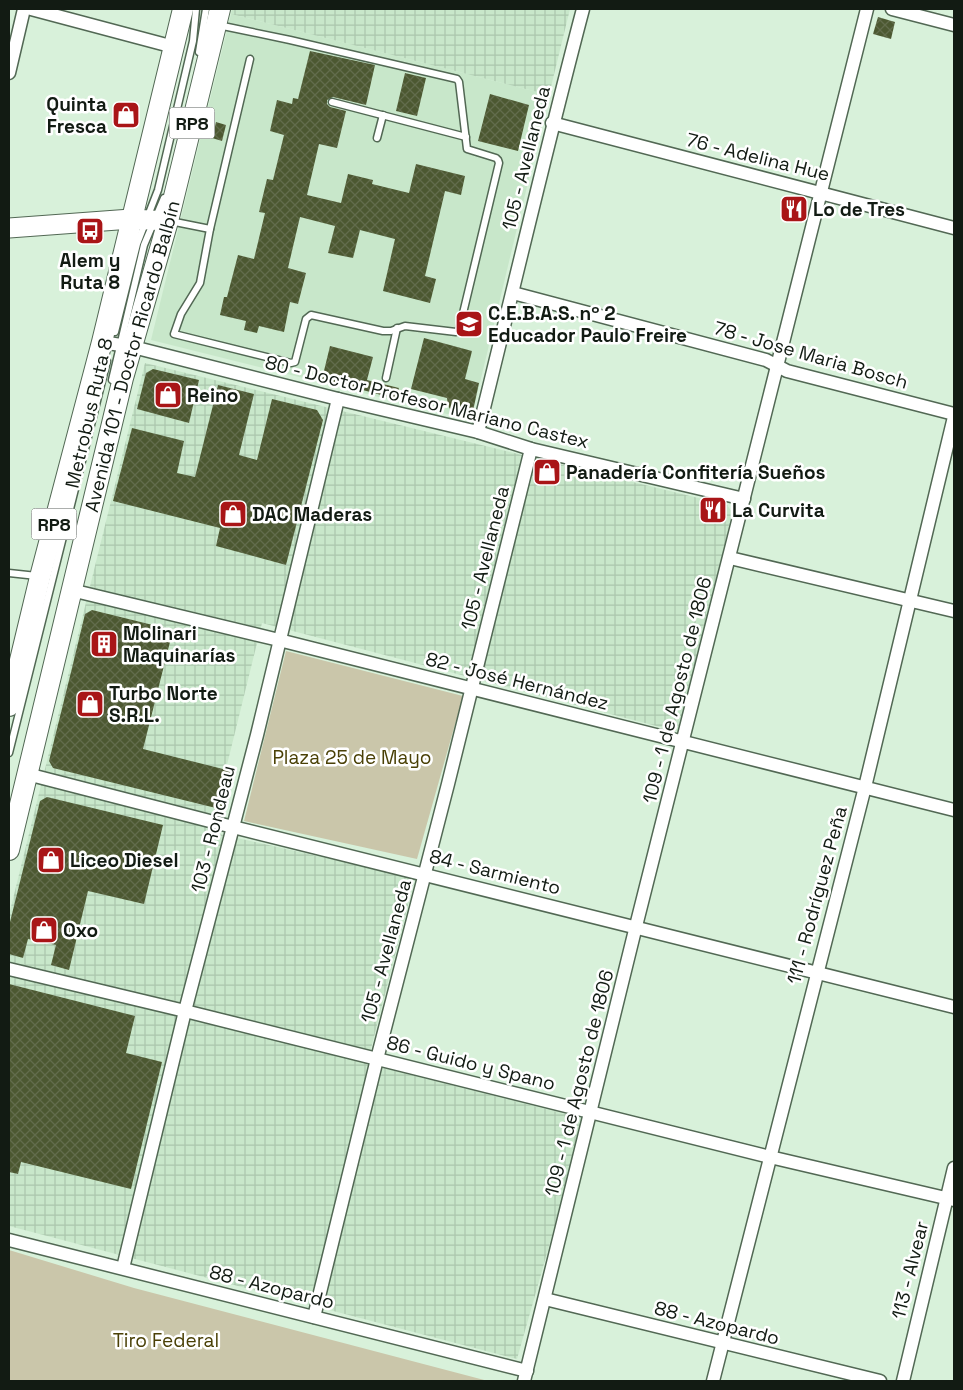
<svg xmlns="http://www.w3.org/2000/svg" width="963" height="1390" viewBox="0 0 963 1390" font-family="'Space Grotesk',sans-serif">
	<defs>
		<pattern id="industrial-grid" width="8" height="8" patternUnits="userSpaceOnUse" patternTransform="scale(1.25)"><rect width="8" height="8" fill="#c8e7ca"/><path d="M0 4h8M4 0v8" fill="none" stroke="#abc6ad"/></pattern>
		<pattern id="building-cross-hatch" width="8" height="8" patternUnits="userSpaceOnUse" patternTransform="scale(1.25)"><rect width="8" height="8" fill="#4c5831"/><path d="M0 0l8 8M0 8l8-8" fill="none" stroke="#626c4c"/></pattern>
	</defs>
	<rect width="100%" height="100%" fill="#d8f1da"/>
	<!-- built -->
	<polygon fill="#c8e7ca" points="231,14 549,95 471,420 151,340"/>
	<!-- industrial -->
	<g fill="url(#industrial-grid)">
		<polygon points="232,9 570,9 549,95 231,14"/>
		<polygon points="145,363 727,505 732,512 683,733 262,623 226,769 235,772 226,806 220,809 217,809 211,832 415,878 367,1064 585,1119 517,1359 9,1226 9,915"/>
	</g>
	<!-- green -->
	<g fill="#cac6aa">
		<polygon points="286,651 463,696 417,859 244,821"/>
		<polygon points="9,1250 134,1288 488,1381 9,1381"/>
	</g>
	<!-- building -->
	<g fill="url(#building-cross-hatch)">
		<polygon points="878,17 895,22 891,39 873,34"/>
		<polygon points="310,51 375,65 366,105 333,97 327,100 327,104 330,107 346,111 337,148 319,144 307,195 341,203 348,174 373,180 372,184 409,193 416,164 465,176 461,195 445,191 425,276 436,279 430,303 383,291 395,239 360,230 353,258 328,253 335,226 300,217 288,268 306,273 298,304 290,302 284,332 259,326 257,333 244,330 246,321 220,315 224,297 227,297 238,255 254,259 265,213 259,212 267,179 273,180 284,135 270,131 277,100 292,104 293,98 298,99"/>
		<polygon points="405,73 426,78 417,116 396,111"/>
		<polygon points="490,94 529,105 518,151 478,141"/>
		<polygon points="117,106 138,111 135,125 113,120"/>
		<polygon points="216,122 226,125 222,141 212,138"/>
		<polygon points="787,197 798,200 798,203 803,204 802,209 806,210 802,222 781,216"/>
		<polygon points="424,338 472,351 465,379 479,383 471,420 453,415 448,405 447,398 411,389"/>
		<polygon points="330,346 373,357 367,380 399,388 396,399 322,379"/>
		<polygon points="153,369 199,380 189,423 137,409 146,373"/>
		<polygon points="218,385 254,394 239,455 257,460 272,399 317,410 323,420 286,565 216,546 220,528 113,501 132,428 184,441 177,473 195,477"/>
		<polygon points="542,463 555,467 551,481 538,477"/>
		<polygon points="707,503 718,506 723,513 721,522 703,518"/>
		<polygon points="92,610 173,630 143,749 235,772 226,806 220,809 53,768 49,761 72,668 85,614"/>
		<polygon points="47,797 163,825 144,904 88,891 69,970 51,965 56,945 28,939 23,958 9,954 9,926 40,801"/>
		<polygon points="9,984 135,1016 126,1053 162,1062 131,1189 21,1162 18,1174 9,1172"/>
	</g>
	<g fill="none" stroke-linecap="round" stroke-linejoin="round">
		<defs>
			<g id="lane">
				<polyline points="218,25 290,40 457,79 459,82 467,149 496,158 498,160 499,163 459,330 456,332 405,326 391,331 383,331 311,315 306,319 295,362 291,363 174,334 181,314 200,283 210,229 250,59"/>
				<polyline points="199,52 206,9"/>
				<polyline points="332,102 466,137"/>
				<polyline points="377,138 383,115"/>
				<polyline points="170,221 210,229"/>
				<polyline points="115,332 137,244 158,190 193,41 196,9"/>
				<polyline points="386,378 397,328"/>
				<polyline points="112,380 144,245 164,198"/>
				<polyline points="9,573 37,576"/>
				<polyline points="9,753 107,361"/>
			</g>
			<g id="street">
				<polyline points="31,9 174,47"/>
				<polyline points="892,9 954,25"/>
				<polyline points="9,73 24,9"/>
				<polyline points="552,123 954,228"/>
				<polyline points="513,293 766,360 787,371 954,414"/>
				<polyline points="102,342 133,347 338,399 478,432 531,449 744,499"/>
				<path d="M478,432C513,291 546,149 583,9"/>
				<polyline points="730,558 954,611"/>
				<polyline points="71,590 279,640 954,810"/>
				<polyline points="27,774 233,827 954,1007"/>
				<polyline points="9,969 185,1011 770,1157 954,1200"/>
				<polyline points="9,1240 527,1371"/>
				<polyline points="123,1268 185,1011 257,735 338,399"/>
				<polyline points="545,1299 880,1381"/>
				<polyline points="314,1317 377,1059 448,784 531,449"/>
				<polyline points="524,1381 636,926 867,9"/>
				<polyline points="713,1381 865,787 954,417"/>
				<polyline points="903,1381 954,1168"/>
			</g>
			<polyline id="secondary" points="9,228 131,219 168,221"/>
			<g id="primary">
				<polyline points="9,706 40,577 102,342 183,9"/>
				<path id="s1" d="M9,850L123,378L168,221L220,9"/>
			</g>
		</defs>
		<!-- lane casing -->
		<use href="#lane" stroke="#526854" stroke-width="9"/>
		<!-- street casing -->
		<use href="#street" stroke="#526854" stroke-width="15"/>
		<!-- secondary casing -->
		<use href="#secondary" stroke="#526854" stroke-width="21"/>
		<!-- primary casing -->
		<use href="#primary" stroke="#526854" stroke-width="22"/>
		<!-- lane -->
		<use href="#lane" stroke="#fff" stroke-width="6"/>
		<!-- street -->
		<use href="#street" stroke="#fff" stroke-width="12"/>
		<!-- secondary -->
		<use href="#secondary" stroke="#fff" stroke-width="19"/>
		<!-- primary -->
		<use href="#primary" stroke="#fff" stroke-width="20"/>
	</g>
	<!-- icons -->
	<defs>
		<symbol id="shop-square" viewBox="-11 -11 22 22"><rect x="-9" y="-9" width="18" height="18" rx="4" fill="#a91517" stroke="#fff"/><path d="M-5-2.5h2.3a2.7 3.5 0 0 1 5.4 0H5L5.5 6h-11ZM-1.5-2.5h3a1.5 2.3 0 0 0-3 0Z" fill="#fff"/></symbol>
		<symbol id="restaurant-square" viewBox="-11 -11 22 22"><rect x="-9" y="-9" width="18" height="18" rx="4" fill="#a91517" stroke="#fff"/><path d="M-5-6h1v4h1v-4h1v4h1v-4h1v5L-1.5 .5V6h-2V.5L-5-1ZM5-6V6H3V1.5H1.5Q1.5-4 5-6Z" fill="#fff"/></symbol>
		<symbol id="bus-square" viewBox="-11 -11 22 22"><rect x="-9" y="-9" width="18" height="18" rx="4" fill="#a91517" stroke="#fff"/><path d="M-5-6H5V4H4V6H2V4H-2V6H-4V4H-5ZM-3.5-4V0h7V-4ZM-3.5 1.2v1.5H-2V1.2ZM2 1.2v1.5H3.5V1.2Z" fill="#fff"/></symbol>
		<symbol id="school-square" viewBox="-11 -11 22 22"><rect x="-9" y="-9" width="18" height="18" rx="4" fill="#a91517" stroke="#fff"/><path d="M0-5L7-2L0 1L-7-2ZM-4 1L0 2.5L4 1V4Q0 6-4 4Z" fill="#fff"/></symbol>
		<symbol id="building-square" viewBox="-11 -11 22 22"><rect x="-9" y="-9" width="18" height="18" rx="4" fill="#a91517" stroke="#fff"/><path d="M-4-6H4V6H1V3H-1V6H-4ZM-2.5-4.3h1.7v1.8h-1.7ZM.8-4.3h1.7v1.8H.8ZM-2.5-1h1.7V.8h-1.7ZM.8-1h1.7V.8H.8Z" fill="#fff"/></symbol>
	</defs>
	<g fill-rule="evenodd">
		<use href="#shop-square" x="110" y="99" width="32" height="32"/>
		<use href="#restaurant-square" x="778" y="193" width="32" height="32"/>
		<use href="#bus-square" x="74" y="215" width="32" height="32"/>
		<use href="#school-square" x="453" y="308" width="32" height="32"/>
		<use href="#shop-square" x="152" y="379" width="32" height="32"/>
		<use href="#shop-square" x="531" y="456" width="32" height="32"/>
		<use href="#restaurant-square" x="697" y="494" width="32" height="32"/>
		<use href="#shop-square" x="217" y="498" width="32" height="32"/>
		<use href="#building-square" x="88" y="628" width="32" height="32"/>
		<use href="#shop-square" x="74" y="688" width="32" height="32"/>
		<use href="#shop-square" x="35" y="844" width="32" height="32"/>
		<use href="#shop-square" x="28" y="914" width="32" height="32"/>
	</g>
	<g text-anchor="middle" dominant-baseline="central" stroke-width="5" stroke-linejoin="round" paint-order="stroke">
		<!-- shield labels -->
		<g fill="#fff" stroke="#595f5a" stroke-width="1">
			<rect x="169.5" y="107.5" width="45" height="31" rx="4"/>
			<rect x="31.5" y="508.5" width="45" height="31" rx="4"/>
		</g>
		<g font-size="18" font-weight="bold" fill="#121b13">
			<text x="192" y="123">RP8</text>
			<text x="54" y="524">RP8</text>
		</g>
		<!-- poi labels -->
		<g font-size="19" font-weight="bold" fill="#121b13" stroke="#fff" text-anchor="start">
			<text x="107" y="104" text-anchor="end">Quinta<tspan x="107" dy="22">Fresca</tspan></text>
			<text x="813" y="209">Lo de Tres</text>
			<text x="90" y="260" text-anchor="middle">Alem y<tspan x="90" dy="22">Ruta 8</tspan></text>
			<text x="488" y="313">C.E.B.A.S. nº 2<tspan x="488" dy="22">Educador Paulo Freire</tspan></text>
			<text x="187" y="395">Reino</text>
			<text x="566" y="472">Panadería Confitería Sueños</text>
			<text x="732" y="510">La Curvita</text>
			<text x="252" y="514">DAC Maderas</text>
			<text x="123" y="633">Molinari<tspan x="123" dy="22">Maquinarías</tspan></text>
			<text x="109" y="693">Turbo Norte<tspan x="109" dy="22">S.R.L.</tspan></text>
			<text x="70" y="860">Liceo Diesel</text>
			<text x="63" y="930">Oxo</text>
		</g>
		<!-- street labels -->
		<g font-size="19" fill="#121b13" stroke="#fff">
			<text transform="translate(758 157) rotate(14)">76 - Adelina Hue</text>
			<text transform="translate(526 158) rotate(-76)">105 - Avellaneda</text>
			<text transform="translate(811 355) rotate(16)">78 - Jose Maria Bosch</text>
			<text stroke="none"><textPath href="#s1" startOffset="509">Avenida 101 - Doctor Ricardo Balbín</textPath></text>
			<text transform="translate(427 402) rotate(14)">80 - Doctor Profesor Mariano Castex</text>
			<text transform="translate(89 413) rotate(-77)">Metrobus Ruta 8</text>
			<text transform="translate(485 558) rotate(-76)">105 - Avellaneda</text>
			<text transform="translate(517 681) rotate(14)">82 - José Hernández</text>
			<text transform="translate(677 690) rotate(-76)">109 - 1 de Agosto de 1806</text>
			<text transform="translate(213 829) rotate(-76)">103 - Rondeau</text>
			<text transform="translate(495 872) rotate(14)">84 - Sarmiento</text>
			<text transform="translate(817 895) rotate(-75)">111 - Rodríguez Peña</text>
			<text transform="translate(386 951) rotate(-75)">105 - Avellaneda</text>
			<text transform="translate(471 1063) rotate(14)">86 - Guido y Spano</text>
			<text transform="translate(579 1083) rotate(-76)">109 - 1 de Agosto de 1806</text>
			<text transform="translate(910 1270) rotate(-76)">113 - Alvear</text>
			<text transform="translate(272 1287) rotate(14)">88 - Azopardo</text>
			<text transform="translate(717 1323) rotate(14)">88 - Azopardo</text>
		</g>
		<!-- park labels -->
		<g font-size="19" fill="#4a4006" stroke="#fff">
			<text x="352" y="757">Plaza 25 de Mayo</text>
			<text x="166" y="1340">Tiro Federal</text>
		</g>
	</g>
	<!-- border -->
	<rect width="963" height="1390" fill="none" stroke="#121b13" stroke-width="20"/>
</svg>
